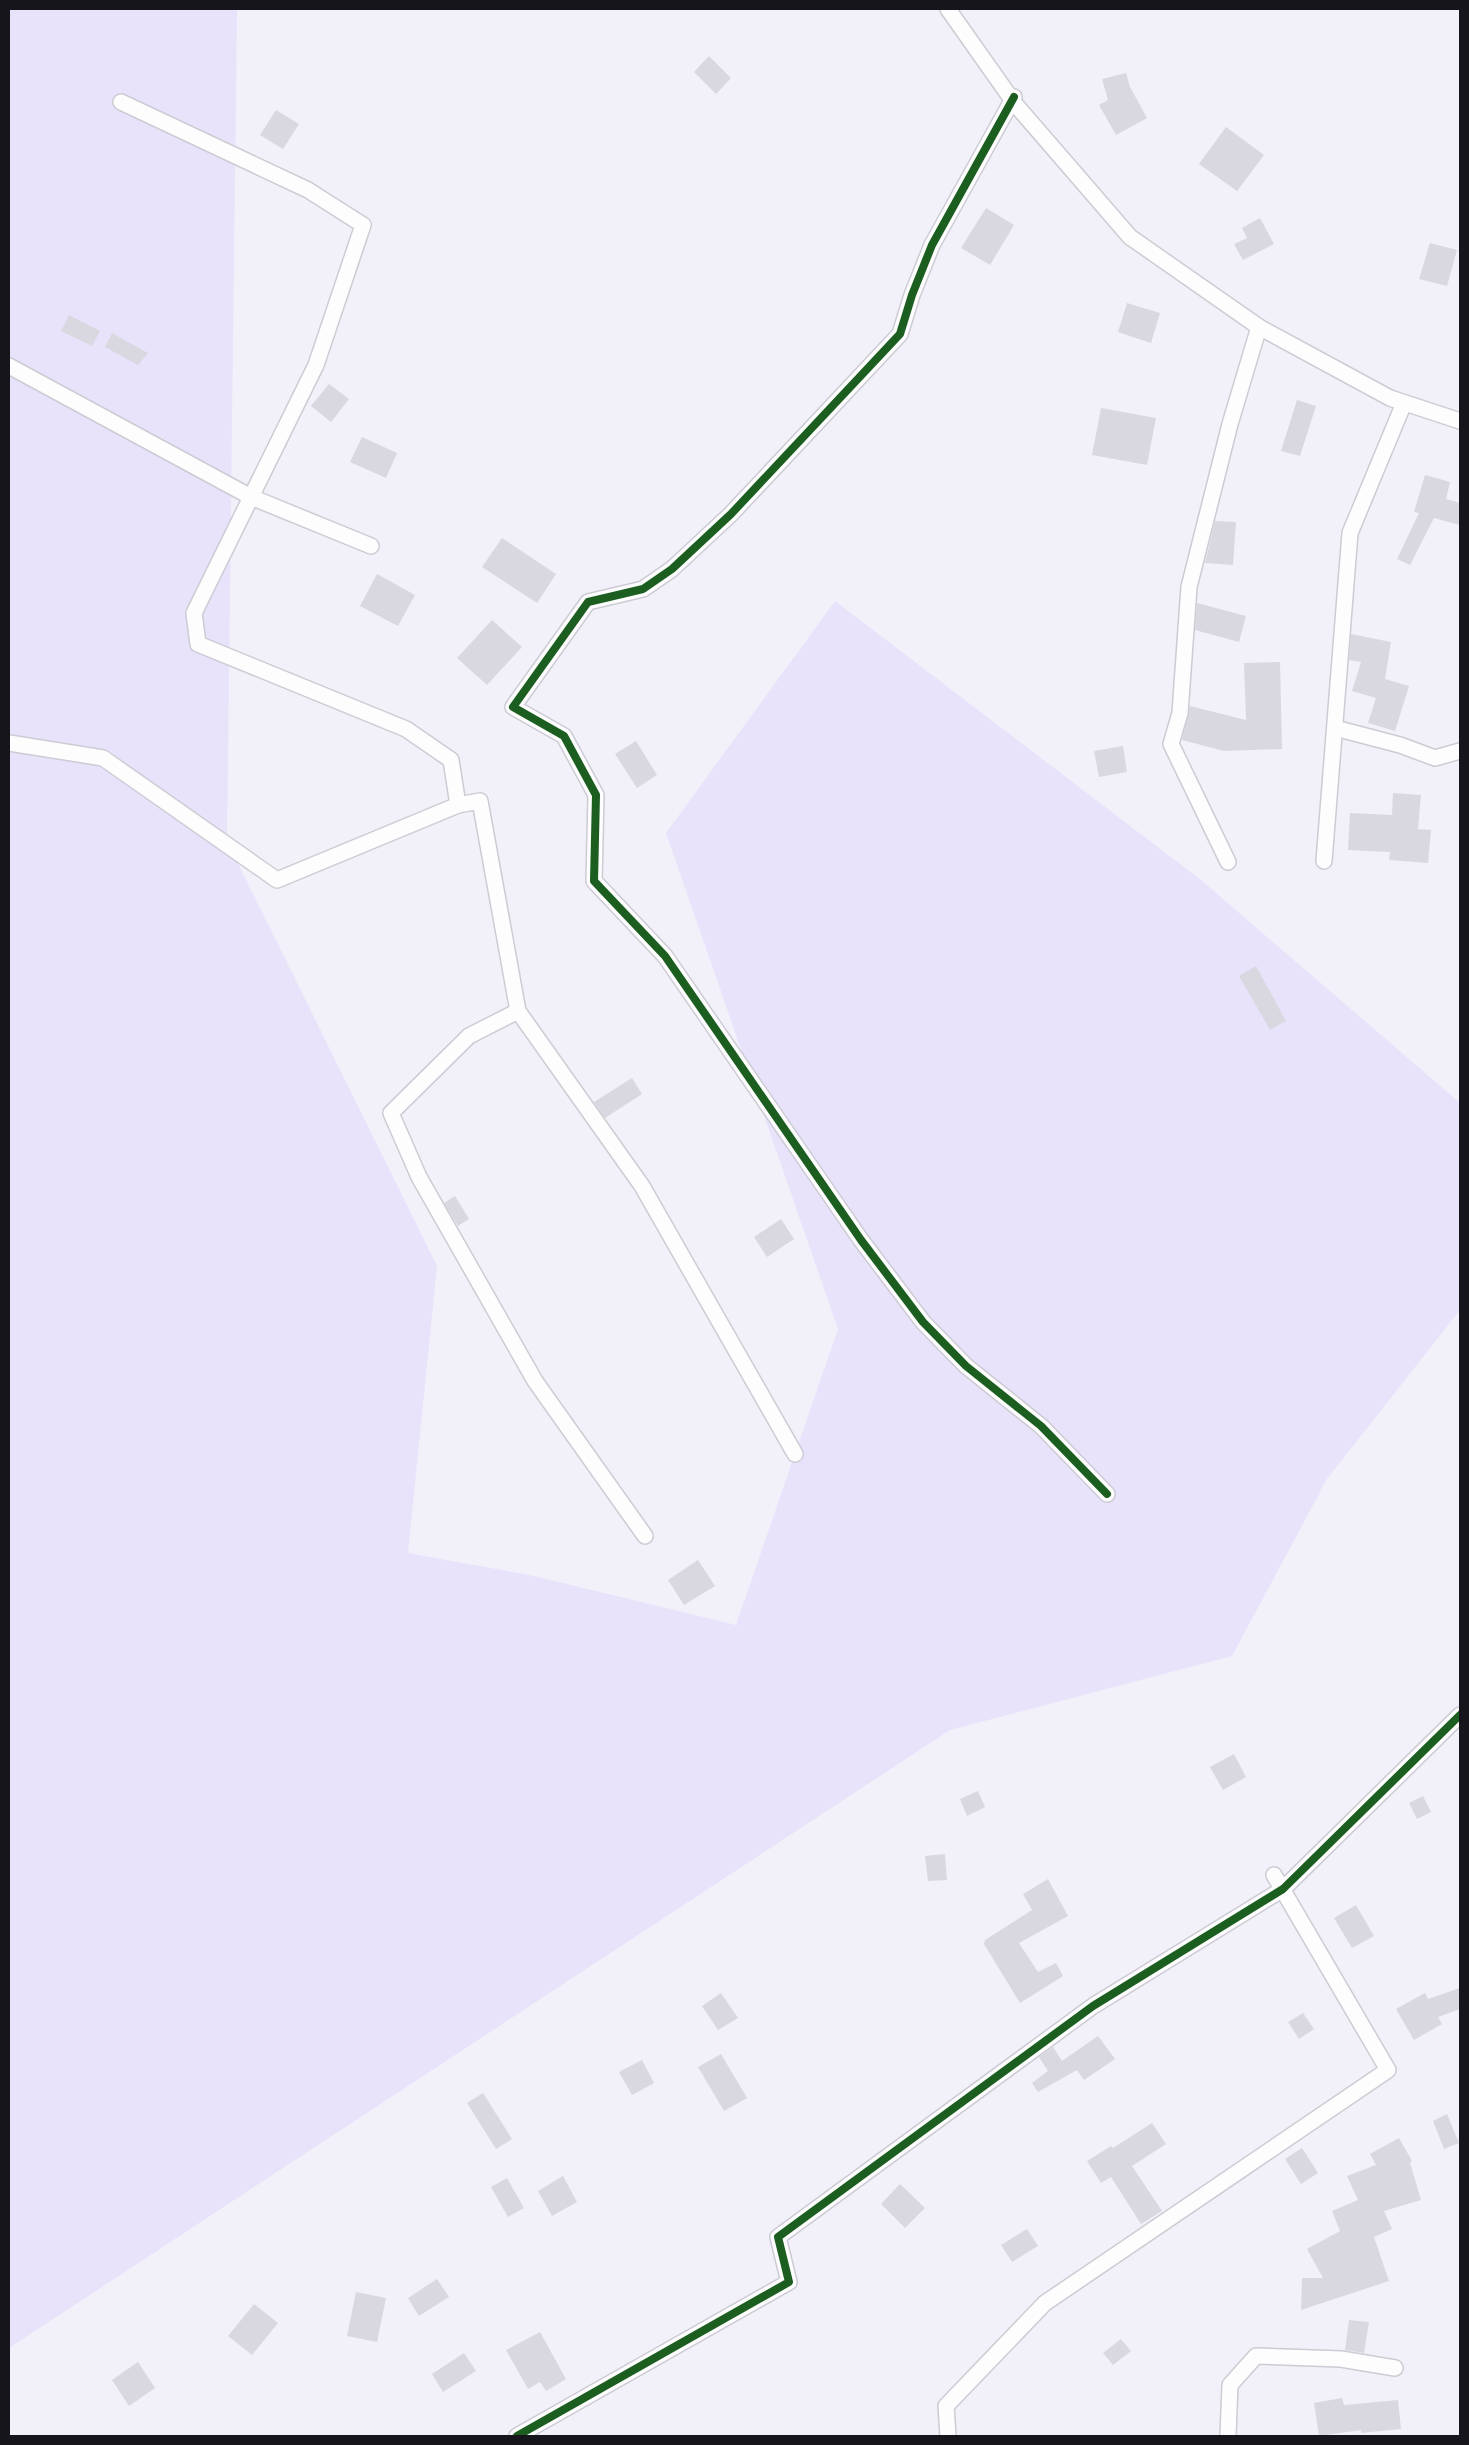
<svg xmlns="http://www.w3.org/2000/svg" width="1469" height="2445" viewBox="0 0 1469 2445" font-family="Roboto,sans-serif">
	<rect width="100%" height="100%" fill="#f2f0f9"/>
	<!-- green -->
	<polygon fill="#e8e3fb" points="9,9 237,9 227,841 437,1266 408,1553 534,1576 736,1625 838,1329 666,833 835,601 1201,880 1460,1103 1460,1310 1327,1479 1232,1656 950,1730 9,2348"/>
	<!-- building -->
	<g fill="#d9d8e0">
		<polygon points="709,56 731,78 716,94 694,72"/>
		<polygon points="1126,73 1130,87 1147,118 1116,135 1099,105 1108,100 1102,79"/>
		<polygon points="276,110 299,124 283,149 260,135"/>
		<polygon points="1226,127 1264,155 1237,191 1199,164"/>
		<polygon points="986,208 1014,225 990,265 961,248"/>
		<polygon points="1260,218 1274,244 1243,260 1234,244 1247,238 1242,228"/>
		<polygon points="1430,243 1457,250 1447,286 1419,279"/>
		<polygon points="1127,303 1160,313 1151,343 1118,332"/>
		<polygon points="69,315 100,331 92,346 61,331"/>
		<polygon points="112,333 148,353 138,365 105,347"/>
		<polygon points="329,384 349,399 331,422 311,406"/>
		<polygon points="1297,400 1316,406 1300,456 1281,451"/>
		<polygon points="1101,408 1156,418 1147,465 1092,455"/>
		<polygon points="362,437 397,453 386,478 350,462"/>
		<polygon points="1425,475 1450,482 1446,499 1460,503 1460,525 1434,518 1410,565 1397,559 1419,513 1414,512"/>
		<polygon points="1215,521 1236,522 1233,565 1205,563"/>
		<polygon points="502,538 556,574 537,603 482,567"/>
		<polygon points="377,574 415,595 398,626 360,606"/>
		<polygon points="1197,603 1246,616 1239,642 1195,630"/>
		<polygon points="492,620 522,647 487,685 457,658"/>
		<polygon points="1351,634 1391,642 1385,679 1409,686 1395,731 1368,723 1376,698 1352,691 1361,662 1349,660"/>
		<polygon points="1280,662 1282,749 1224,751 1182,740 1190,706 1246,720 1244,663"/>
		<polygon points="636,741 657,775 637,788 615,754"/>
		<polygon points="1123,746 1127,772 1099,777 1094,751"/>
		<polygon points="1393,793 1421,795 1418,829 1431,830 1428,863 1389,860 1390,852 1348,850 1350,813 1392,815"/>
		<polygon points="1256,966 1286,1021 1270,1030 1239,976"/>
		<polygon points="632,1078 642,1094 605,1118 594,1102"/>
		<polygon points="455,1196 469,1219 458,1226 444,1203"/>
		<polygon points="781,1219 794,1239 767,1257 754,1237"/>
		<polygon points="698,1560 715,1586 684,1605 668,1580"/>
		<polygon points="1234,1754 1246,1777 1223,1790 1210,1767"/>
		<polygon points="978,1791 985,1807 967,1816 960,1799"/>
		<polygon points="1423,1796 1431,1812 1417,1819 1409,1803"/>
		<polygon points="945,1854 947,1880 928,1881 925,1856"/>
		<polygon points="1048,1879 1068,1916 1019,1943 1038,1972 1056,1963 1063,1976 1020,2003 984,1944 985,1940 1032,1910 1023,1894"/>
		<polygon points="1356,1905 1374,1936 1352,1948 1334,1918"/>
		<polygon points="1460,1988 1460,2009 1438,2017 1442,2024 1414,2040 1396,2009 1425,1993 1428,1999"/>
		<polygon points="721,1993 738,2018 718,2030 702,2006"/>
		<polygon points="1303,2013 1314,2029 1299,2039 1288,2022"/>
		<polygon points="1098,2036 1115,2059 1084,2080 1077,2070 1038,2092 1032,2083 1048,2071 1039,2057 1053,2047 1062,2061"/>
		<polygon points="721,2054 747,2098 724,2111 698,2067"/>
		<polygon points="642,2060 654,2083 632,2095 619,2072"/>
		<polygon points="483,2093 512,2139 496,2149 467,2103"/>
		<polygon points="1447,2114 1459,2143 1444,2149 1433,2121"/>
		<polygon points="1152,2123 1166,2144 1132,2166 1162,2211 1141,2224 1111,2177 1101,2183 1087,2161 1111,2146 1113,2148"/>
		<polygon points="1399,2138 1412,2161 1410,2163 1421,2200 1384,2211 1392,2229 1374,2237 1389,2281 1301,2310 1302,2278 1323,2278 1307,2249 1340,2231 1332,2211 1358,2200 1347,2176 1376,2165 1370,2154"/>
		<polygon points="1302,2148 1318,2173 1301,2184 1285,2159"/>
		<polygon points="563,2176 577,2202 552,2216 538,2191"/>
		<polygon points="507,2178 524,2208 508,2217 491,2187"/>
		<polygon points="900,2184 925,2208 905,2228 881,2204"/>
		<polygon points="1027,2229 1038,2246 1012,2262 1001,2245"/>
		<polygon points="437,2279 449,2297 419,2316 408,2298"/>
		<polygon points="356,2292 386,2298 377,2342 347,2336"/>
		<polygon points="254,2304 278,2323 252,2355 228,2336"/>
		<polygon points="1349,2320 1369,2322 1364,2353 1345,2350"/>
		<polygon points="540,2332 566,2379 546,2391 540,2382 528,2389 506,2350"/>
		<polygon points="1121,2339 1131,2351 1113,2365 1103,2353"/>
		<polygon points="464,2353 476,2371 443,2392 432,2374"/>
		<polygon points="138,2362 155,2388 129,2406 112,2380"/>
		<polygon points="1342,2398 1344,2405 1398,2400 1401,2429 1361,2433 1361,2430 1319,2436 1314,2403"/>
	</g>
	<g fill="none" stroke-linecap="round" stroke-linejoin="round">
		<defs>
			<g id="minor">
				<polyline points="948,9 1015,104 1130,237 1259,327 1390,398 1460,421"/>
				<polyline points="1014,97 932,245 912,295 900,334 731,514 672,569 643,589 588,602 513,707 564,736 596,795 594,881 665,956 861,1240 923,1322 966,1366 1041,1426 1107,1494"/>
				<polyline points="121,102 308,190 363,225 316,365 194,613 198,644 406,729 451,760 458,805"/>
				<polyline points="9,366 251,497 371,546"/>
				<polyline points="1335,728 1400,745 1435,758 1460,751"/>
				<polyline points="9,743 103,758 277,880 458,805 480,801 518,1011 642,1186 795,1454"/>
				<polyline points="1324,861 1350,533 1404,403"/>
				<polyline points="1228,862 1171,744 1180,713 1189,587 1230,424 1259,327"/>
				<polyline points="518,1011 469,1036 391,1113 419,1177 535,1381 645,1536"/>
				<polyline points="517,2436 789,2282 778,2237 1093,2006 1283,1889 1460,1715"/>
				<polyline points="948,2436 946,2406 1045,2303 1388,2070 1274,1875"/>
				<polyline points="1228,2436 1230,2385 1256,2356 1341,2359 1395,2368"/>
			</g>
		</defs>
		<!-- minor casing -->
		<use href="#minor" stroke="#cdcbd3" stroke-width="18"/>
		<!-- minor -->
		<use href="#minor" stroke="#fdfdfe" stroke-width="15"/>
		<defs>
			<g id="cycleway">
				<polyline points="1014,97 932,245 912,295 900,334 731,514 672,569 643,589 588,602 513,707 564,736 596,795 594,881 665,956 861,1240 923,1322 966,1366 1041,1426 1107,1494"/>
				<polyline points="517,2436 789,2282 778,2237 1093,2006 1283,1889 1460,1715"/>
			</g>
		</defs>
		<!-- cycleway casing -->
		<use href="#cycleway" stroke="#fcfcfc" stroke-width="11"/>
		<!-- cycleway -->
		<use href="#cycleway" stroke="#1b5e20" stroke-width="8"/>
	</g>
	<!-- border -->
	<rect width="1469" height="2445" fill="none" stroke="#16151c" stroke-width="20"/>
</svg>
